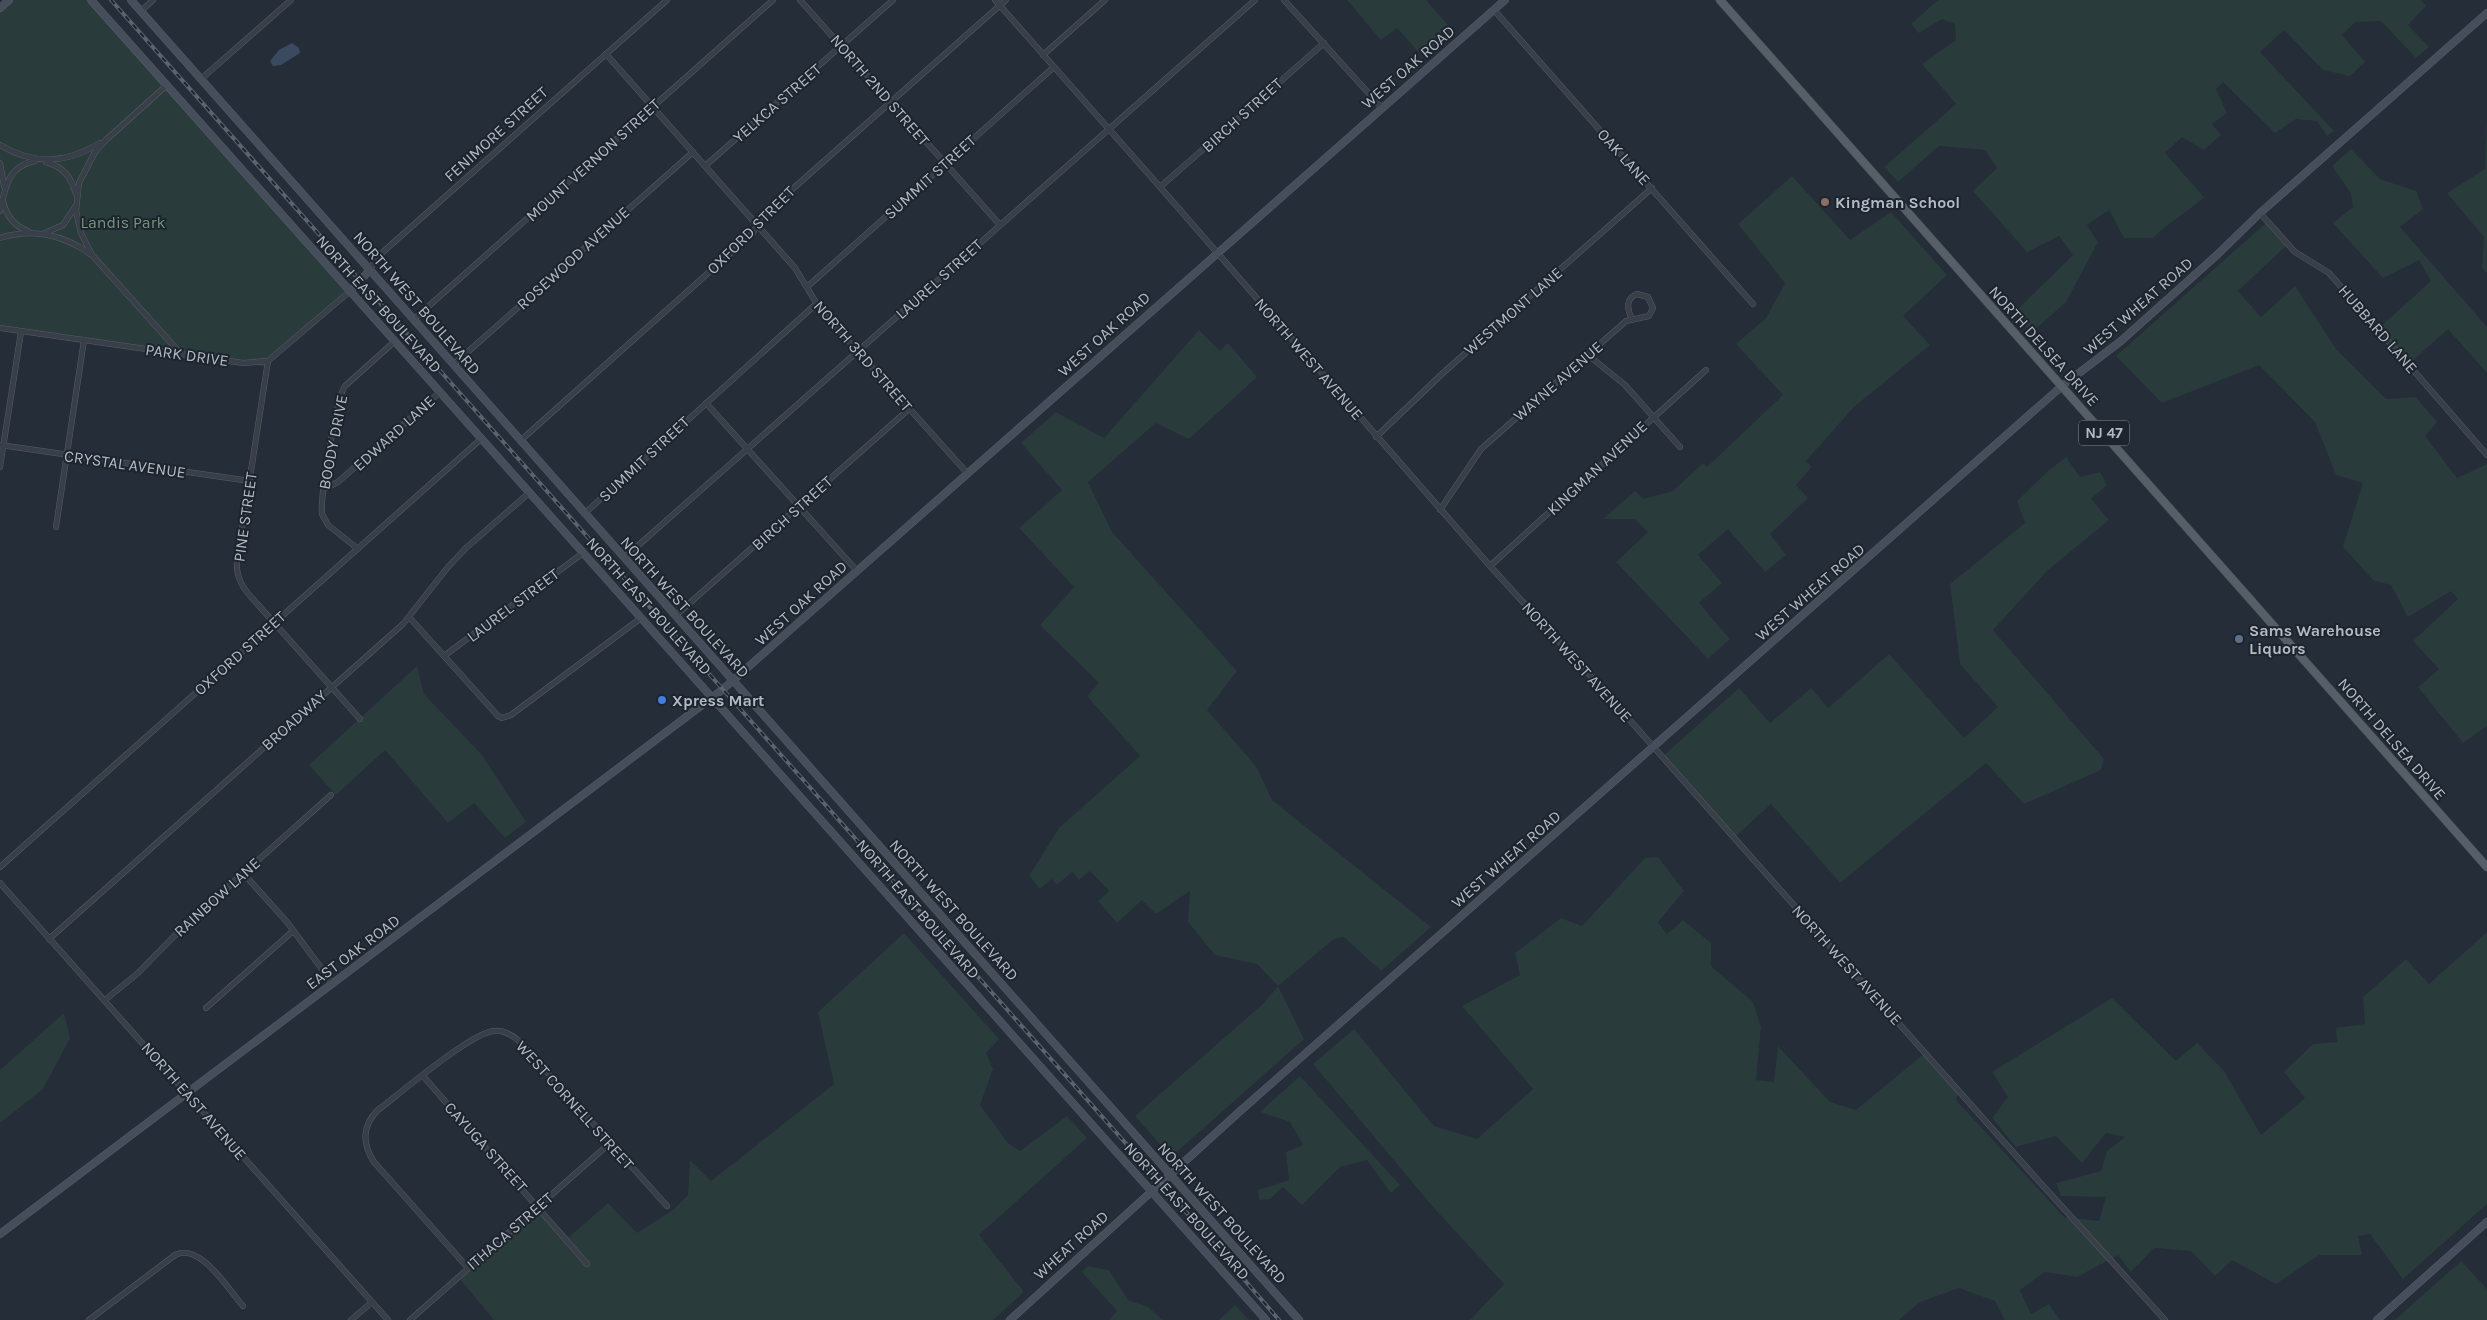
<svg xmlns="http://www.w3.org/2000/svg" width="2487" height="1320" viewBox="0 0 2487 1320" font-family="Karla,sans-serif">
	<rect width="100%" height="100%" fill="#242d38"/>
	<!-- green -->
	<g fill="#293b3b">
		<polygon points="9,0 91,0 349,292 288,345 267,367 0,327 0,8"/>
		<polygon points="1347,0 1426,0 1452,30 1422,56 1397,28 1381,40"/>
		<path d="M1938,0H2421L2426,6L2408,25L2429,47L2416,58L2381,21L2355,22L2342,35L2365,62L2350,76L2323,70L2284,30L2260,52L2334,131L2327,136L2317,121L2296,119L2275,133L2223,82L2216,89L2227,113L2212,124L2221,135L2204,150L2182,137L2165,153L2204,197C2187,213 2169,222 2153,238H2124L2109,210L2087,225L2098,242L2066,302L2031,333L2014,313L2073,255L2059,236L2027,252L1973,191L1997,168L1985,150L1939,146L1898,182L1884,167L1956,104L1922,64L1956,40L1955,24L1942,19L1919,33L1911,24Z"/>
		<polygon points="2487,112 2487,273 2482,268 2484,237 2447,193 2485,169"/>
		<polygon points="2351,149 2380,179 2416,191 2423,209 2400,227 2487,327 2487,373 2448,329 2409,364 2378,329 2431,281 2419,260 2383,278 2333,223 2353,207 2351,193 2332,166"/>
		<polygon points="1792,176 1850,240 1891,212 1947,275 1903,316 1930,345 1854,407 1806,461 1812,467 1796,485 1808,498 1770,534 1786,555 1765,572 1728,529 1698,555 1722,583 1699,603 1730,639 1708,659 1616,562 1648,532 1635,519 1603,519 1635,491 1643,499 1673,491 1703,463 1707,467 1783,395 1736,344 1766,318 1785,283 1738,224"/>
		<polygon points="2266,223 2286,246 2238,291 2261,317 2295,286 2336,349 2386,399 2416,397 2437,422 2425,436 2457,478 2487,464 2487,726 2463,743 2418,687 2439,669 2413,641 2458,599 2451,591 2408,617 2391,585 2374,581 2343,547 2363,483 2336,475 2315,422 2259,365 2162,403 2116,356"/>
		<polygon points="1199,330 1220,351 1228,343 1257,377 1189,439 1156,423 1088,482 1112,532 1237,671 1207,710 1256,766 1272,800 1431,927 1381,971 1344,937 1334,939 1278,986 1304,1039 1171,1157 1135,1116 1264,1003 1278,986 1257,964 1215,955 1188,922 1190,891 1156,914 1142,900 1117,923 1098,901 1109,891 1090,871 1079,880 1072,872 1057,885 1052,879 1040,889 1029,876 1059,828 1140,756 1087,696 1099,683 1040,625 1074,587 1019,528 1062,490 1021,443 1056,412 1104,438"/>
		<polygon points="2066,457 2080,477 2100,472 2107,485 2091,499 2109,520 2047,571 1993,630 2104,759 2101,770 2024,804 1986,763 1840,883 1771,804 1734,838 1662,757 1739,688 1770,723 1811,688 1828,708 1889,654 1964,738 1998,707 1960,664 1950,584 2025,523 2017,501 2048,471"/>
		<polygon points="417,666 424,694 482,755 526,822 505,838 474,803 448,823 385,750 336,795 309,765"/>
		<polygon points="1658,857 1684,891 1658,922 1667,934 1683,920 1711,943 1711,966 1753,1002 1761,1027 1756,1080 1774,1082 1778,1046 1830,1102 1856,1110 1925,1053 1959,1092 1956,1100 2064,1217 2099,1221 2106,1197 2061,1196 2056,1183 2101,1171 2107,1151 2125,1137 2106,1133 2082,1163 2056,1136 2016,1147 1992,1118 2008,1097 1992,1072 2112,998 2176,1061 2197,1043 2224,1071 2261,1135 2305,1098 2284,1072 2313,1044 2337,1042 2336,1028 2365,1024 2363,997 2406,959 2429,984 2487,932 2487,1204 2403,1279 2370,1234 2358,1236 2362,1255 2319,1255 2276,1284 2232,1260 2215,1276 2191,1251 2154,1248 2131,1272 2118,1255 2077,1277 2045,1272 2020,1290 2031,1314 2049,1304 2060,1320 2005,1320 1995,1301 1959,1288 1920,1302 1899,1320 1470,1320 1504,1284 1433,1207 1313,1064 1354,1029 1434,1126 1477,1139 1533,1089 1462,1006 1520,975 1515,953 1561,918 1582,926 1645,858"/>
		<polygon points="904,933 999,1039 986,1053 993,1069 980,1105 1008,1143 1020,1151 1067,1116 1087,1138 979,1235 1024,1292 993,1320 494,1320 459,1278 538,1207 569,1237 608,1203 637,1233 673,1210 688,1195 690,1160 711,1181 834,1084 818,1012"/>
		<polygon points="64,1013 70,1038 43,1089 0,1123 0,1070"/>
		<polygon points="1300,1076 1400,1185 1391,1193 1367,1160 1340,1167 1302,1205 1283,1187 1270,1199 1259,1200 1258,1190 1289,1180 1286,1152 1303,1145 1290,1122 1260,1112"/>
		<polygon points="2461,1261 2487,1289 2487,1320 2395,1320"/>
		<polygon points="1088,1266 1109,1270 1128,1300 1148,1307 1163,1320 1109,1320 1117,1311 1082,1272"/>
		<polygon points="1235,1305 1249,1320 1219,1320"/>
	</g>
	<!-- water -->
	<polygon fill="#3b4b5f" points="292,43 299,48 300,53 281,65 273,66 270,61 279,50"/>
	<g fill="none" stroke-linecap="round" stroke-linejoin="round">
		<defs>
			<g id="street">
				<polyline points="800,0 1000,225"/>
				<polyline points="995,0 1160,187 1490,566 1603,690 2035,1177 2165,1320"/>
				<polyline points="1284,0 1382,108"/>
				<polyline points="1494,10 1753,304"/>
				<polyline points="141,11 153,0"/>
				<polyline points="606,54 795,268 820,309 968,474"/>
				<polyline points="1043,55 1105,0"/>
				<polyline points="201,79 291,0"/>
				<polyline points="167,85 107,139 95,152 79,183 76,211 81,233 92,255 181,354"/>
				<path d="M0,145C34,165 66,164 100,143"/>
				<path d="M46,162C64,167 71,177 76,194"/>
				<polyline points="0,163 4,186"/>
				<polyline points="705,166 893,0"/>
				<polyline points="1160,187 1324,43"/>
				<path d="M3,201C6,215 14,226 28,231"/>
				<path d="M0,211C5,188 8,166 35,161"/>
				<polyline points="2260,213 2295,252 2329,273 2487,455"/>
				<polyline points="45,233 63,225 75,207"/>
				<path d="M0,238C31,228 63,234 90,254"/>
				<polyline points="370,270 374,262 384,251 667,0"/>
				<polyline points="807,287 1054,67"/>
				<polyline points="413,320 773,0"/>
				<polyline points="0,328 243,363 268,361 349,292"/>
				<polyline points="1588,355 1625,385 1680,447"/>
				<path d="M268,361L237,561C236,577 242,587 252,598L360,719"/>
				<polyline points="453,365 693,152"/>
				<polyline points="706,403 857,571"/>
				<polyline points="1376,437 1443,373 1652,188"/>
				<polyline points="520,441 753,233 761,217 1006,0"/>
				<polyline points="0,445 250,481"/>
				<polyline points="0,467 21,332"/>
				<polyline points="324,489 338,482 439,393"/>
				<path d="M1440,510L1481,449L1626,321L1649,316L1653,308L1648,297L1637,294C1626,298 1627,308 1631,317"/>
				<polyline points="584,514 816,304"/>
				<polyline points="56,527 84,340"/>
				<path d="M358,549L328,525L322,514C320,498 336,398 345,386L394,342"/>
				<polyline points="624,558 1255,0"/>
				<polyline points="1490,566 1706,370"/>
				<polyline points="675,616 909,409"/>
				<polyline points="409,617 498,716 502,718 511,715 641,618"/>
				<polyline points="444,656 583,553"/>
				<polyline points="0,867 481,439"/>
				<polyline points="243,873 287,922 333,984"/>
				<polyline points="0,883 388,1320"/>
				<polyline points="49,939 403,624 448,567 466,548 529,493"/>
				<polyline points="105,1000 138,973 183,927 331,795"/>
				<polyline points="206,1008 293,931"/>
				<polyline points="423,1076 587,1264"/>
				<path d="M468,1268L374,1162C362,1144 362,1125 378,1110C399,1094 472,1032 494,1031C503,1030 512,1035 519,1041L667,1206"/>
				<path d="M89,1320L175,1255C200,1242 228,1289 243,1306"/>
				<polyline points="351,1320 372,1302"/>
				<polyline points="410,1320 610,1143"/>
			</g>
			<g id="secondary">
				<polyline points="91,0 1266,1320"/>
				<polyline points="131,0 1299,1320"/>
				<polyline points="0,8 9,0"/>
				<polyline points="349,292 370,270"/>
				<polyline points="0,1234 722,690 1505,0"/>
				<polyline points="1010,1320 1238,1113 2062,386 2121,341 2218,254 2260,213 2487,13"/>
				<polyline points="2377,1320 2487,1222"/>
			</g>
			<polyline id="primary" points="1720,0 2487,867"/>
		</defs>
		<!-- street casing -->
		<use href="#street" stroke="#565d66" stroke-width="6"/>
		<!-- secondary casing -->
		<use href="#secondary" stroke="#565d66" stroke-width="8"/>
		<!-- primary casing -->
		<use href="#primary" stroke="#414851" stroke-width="9"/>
		<!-- street -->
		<use href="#street" stroke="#383f48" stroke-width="5"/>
		<!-- secondary -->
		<use href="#secondary" stroke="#464e5b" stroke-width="7"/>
		<!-- primary -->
		<use href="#primary" stroke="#565e68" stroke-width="8"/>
		<defs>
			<polyline id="rail" points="111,0 1161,1183 1279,1320"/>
		</defs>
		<!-- rail casing -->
		<use href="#rail" stroke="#5a636f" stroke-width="4"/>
		<!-- rail -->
		<use href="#rail" stroke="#1d242d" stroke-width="2" stroke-dasharray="5.5" stroke-linecap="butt"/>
	</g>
	<!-- markers -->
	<circle fill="#8d6e63" stroke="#1d242d" stroke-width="2" cx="1825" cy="202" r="5"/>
	<circle fill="#5c6f8a" stroke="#1d242d" stroke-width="2" cx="2239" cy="639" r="5"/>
	<circle fill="#3f7fe0" stroke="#1d242d" stroke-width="2" cx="662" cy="700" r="5"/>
	<g text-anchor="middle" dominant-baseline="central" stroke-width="4" stroke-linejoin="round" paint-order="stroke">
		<!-- shield labels -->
		<rect fill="#1d242d" stroke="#868d97" stroke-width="1" x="2079" y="420.5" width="50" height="25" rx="4"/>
		<g font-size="15" font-weight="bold" fill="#b3bac4">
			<text x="2104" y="433">NJ 47</text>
		</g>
		<!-- street labels -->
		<g font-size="16" fill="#b3bac4" stroke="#1d242d">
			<text transform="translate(1408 67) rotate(-41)">WEST OAK ROAD</text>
			<text transform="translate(880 90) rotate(49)">NORTH 2ND STREET</text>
			<text transform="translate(777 103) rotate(-41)">YELKCA STREET</text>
			<text transform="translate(1242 115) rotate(-42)">BIRCH STREET</text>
			<text transform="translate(496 134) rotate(-42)">FENIMORE STREET</text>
			<text transform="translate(1624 157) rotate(48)">OAK LANE</text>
			<text transform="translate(593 160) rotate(-42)">MOUNT VERNON STREET</text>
			<text transform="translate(930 177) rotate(-42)">SUMMIT STREET</text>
			<text transform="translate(751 230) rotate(-45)">OXFORD STREET</text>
			<text transform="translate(573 258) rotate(-42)">ROSEWOOD AVENUE</text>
			<text transform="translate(939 279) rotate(-42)">LAUREL STREET</text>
			<text transform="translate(417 303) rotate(49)">NORTH WEST BOULEVARD</text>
			<text transform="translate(379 304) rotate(48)">NORTH EAST BOULEVARD</text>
			<text transform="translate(2138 306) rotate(-41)">WEST WHEAT ROAD</text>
			<text transform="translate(1513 311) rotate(-41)">WESTMONT LANE</text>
			<text transform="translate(2378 329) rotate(49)">HUBBARD LANE</text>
			<text transform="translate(1104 334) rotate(-42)">WEST OAK ROAD</text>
			<text transform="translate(2044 346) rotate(48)">NORTH DELSEA DRIVE</text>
			<text transform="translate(187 355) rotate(8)">PARK DRIVE</text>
			<text transform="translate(863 356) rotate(49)">NORTH 3RD STREET</text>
			<text transform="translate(1309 359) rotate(49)">NORTH WEST AVENUE</text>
			<text transform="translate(1558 381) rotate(-41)">WAYNE AVENUE</text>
			<text transform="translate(394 433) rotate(-42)">EDWARD LANE</text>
			<text transform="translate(333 442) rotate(-79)">BOODY DRIVE</text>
			<text transform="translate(644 459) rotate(-43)">SUMMIT STREET</text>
			<text transform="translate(125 464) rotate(8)">CRYSTAL AVENUE</text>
			<text transform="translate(1597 468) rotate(-43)">KINGMAN AVENUE</text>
			<text transform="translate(792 513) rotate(-42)">BIRCH STREET</text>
			<text transform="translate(245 517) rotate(-82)">PINE STREET</text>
			<text transform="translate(1810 592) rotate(-41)">WEST WHEAT ROAD</text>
			<text transform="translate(801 603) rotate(-42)">WEST OAK ROAD</text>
			<text transform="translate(513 605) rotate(-37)">LAUREL STREET</text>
			<text transform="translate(649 606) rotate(48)">NORTH EAST BOULEVARD</text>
			<text transform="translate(685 607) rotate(48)">NORTH WEST BOULEVARD</text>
			<text transform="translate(240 653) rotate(-42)">OXFORD STREET</text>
			<text transform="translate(1577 662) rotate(48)">NORTH WEST AVENUE</text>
			<text transform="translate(294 720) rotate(-42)">BROADWAY</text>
			<text transform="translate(2392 739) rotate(49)">NORTH DELSEA DRIVE</text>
			<text transform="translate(1506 859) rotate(-41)">WEST WHEAT ROAD</text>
			<text transform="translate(217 897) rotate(-42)">RAINBOW LANE</text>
			<text transform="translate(918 909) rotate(49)">NORTH EAST BOULEVARD</text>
			<text transform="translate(954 910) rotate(48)">NORTH WEST BOULEVARD</text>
			<text transform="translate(353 952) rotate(-37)">EAST OAK ROAD</text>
			<text transform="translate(1847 965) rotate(48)">NORTH WEST AVENUE</text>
			<text transform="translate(194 1101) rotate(49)">NORTH EAST AVENUE</text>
			<text transform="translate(575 1105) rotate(48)">WEST CORNELL STREET</text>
			<text transform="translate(486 1147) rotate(48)">CAYUGA STREET</text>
			<text transform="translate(1187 1211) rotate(48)">NORTH EAST BOULEVARD</text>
			<text transform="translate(1222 1213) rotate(48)">NORTH WEST BOULEVARD</text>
			<text transform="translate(510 1231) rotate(-41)">ITHACA STREET</text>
			<text transform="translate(1071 1245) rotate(-42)">WHEAT ROAD</text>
		</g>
		<!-- poi labels -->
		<g font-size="16" font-weight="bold" fill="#b3bac4" stroke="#1d242d" text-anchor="start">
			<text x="1835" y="202">Kingman School</text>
			<text x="2249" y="630">Sams Warehouse<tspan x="2249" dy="18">Liquors</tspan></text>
			<text x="672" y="700">Xpress Mart</text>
		</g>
		<!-- park labels -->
		<g font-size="16" fill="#73977b" stroke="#1d242d">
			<text x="123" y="222">Landis Park</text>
		</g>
	</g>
</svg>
